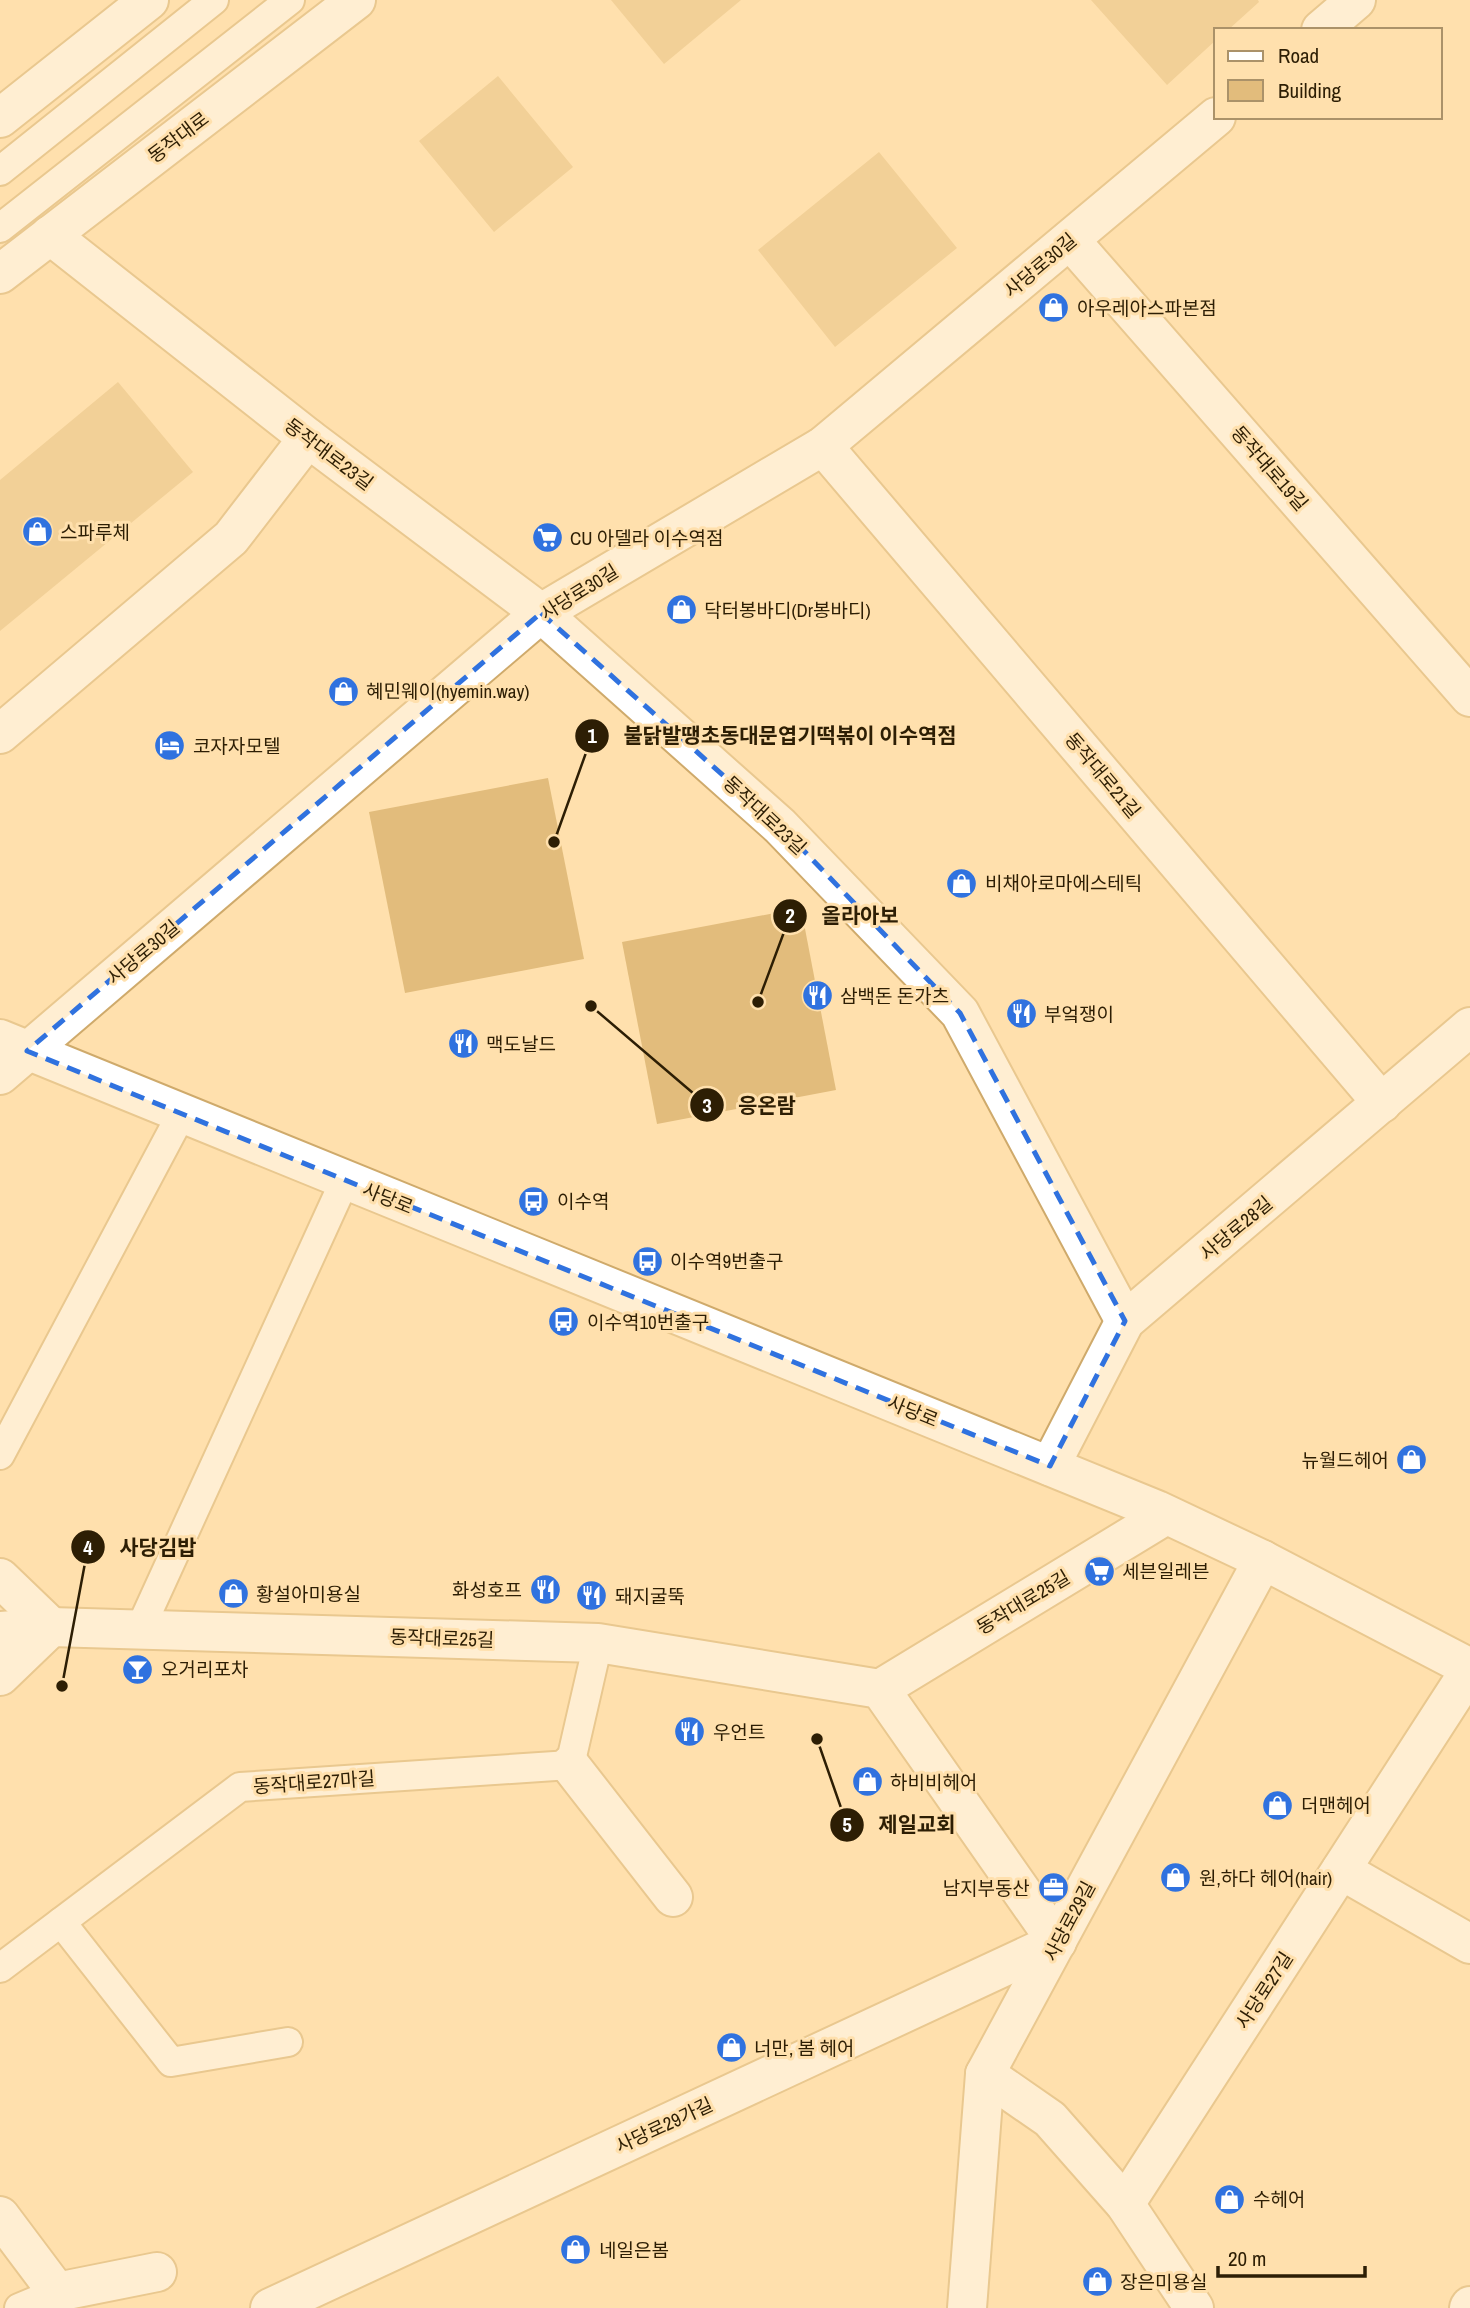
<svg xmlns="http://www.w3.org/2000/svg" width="1470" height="2308" viewBox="0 0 1470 2308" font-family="'Archivo Narrow','Noto Sans KR',sans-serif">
	<rect width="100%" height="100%" fill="#ffe0ad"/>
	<!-- building -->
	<g fill="#e2bc7c">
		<polygon points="611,0 741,0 664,64"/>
		<polygon points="1091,0 1258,0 1259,2 1228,30 1216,30 1216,40 1167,85"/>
		<polygon points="498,76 573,167 494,232 419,141"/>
		<polygon points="879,152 957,248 835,347 758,250"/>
		<polygon points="118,382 193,472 0,631 0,480"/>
		<polygon points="548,778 584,959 405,993 369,812"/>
		<polygon points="801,908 836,1090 657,1124 622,942"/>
	</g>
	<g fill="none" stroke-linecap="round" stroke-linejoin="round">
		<defs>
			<g id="lane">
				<polyline points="0,171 214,0"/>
				<polyline points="0,228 290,0"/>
				<polyline points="0,1455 182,1113"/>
				<polyline points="140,1629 345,1180"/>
				<polyline points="61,1922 171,2062 288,2042"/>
				<polyline points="0,1968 240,1787 570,1765 598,1643"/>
				<polyline points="19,2308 57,2292"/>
			</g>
			<g id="street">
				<polyline points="1321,30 1356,0"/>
				<polyline points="50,235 308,438 541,613 780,826 960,1013 1125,1321"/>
				<polyline points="1070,240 1470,697"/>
				<polyline points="823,446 1382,1103"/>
				<polyline points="0,734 231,538 308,438"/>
				<polyline points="0,1075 541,613 823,446 1216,117"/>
				<polyline points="1050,1466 1125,1321 1470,1027"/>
				<polyline points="0,1578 51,1627 0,1676"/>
				<polyline points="0,1631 51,1627 598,1643 880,1689 1057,1942 270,2308"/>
				<polyline points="880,1689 1166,1515"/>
				<polyline points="570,1765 673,1897"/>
				<polyline points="1341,1870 1470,1944"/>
				<polyline points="985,2074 1050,2119 1125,2204 1194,2308"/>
				<polyline points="1125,2204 1470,1670"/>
				<polyline points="0,2216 57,2292 157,2272"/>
				<polyline points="967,2308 985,2074 1263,1560"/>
				<polyline points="1469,2308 1470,2306"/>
			</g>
			<g id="primary">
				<polyline points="0,118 149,0"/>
				<polyline points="0,274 356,0"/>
				<polyline points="0,1039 1157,1510 1263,1560 1470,1668"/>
			</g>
		</defs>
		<!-- lane casing -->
		<use href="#lane" stroke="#cfaa6b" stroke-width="32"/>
		<!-- street casing -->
		<use href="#street" stroke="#cfaa6b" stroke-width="42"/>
		<!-- primary casing -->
		<use href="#primary" stroke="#cfaa6b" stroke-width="42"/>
		<!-- lane -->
		<use href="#lane" stroke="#fff" stroke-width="28"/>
		<!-- street -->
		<use href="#street" stroke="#fff" stroke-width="38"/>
		<!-- primary -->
		<use href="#primary" stroke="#fff" stroke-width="38"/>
	</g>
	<!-- marked area -->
	<path d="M0 0H1470V2308H0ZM541,613L780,826L960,1013L1125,1321L1050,1466L27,1051Z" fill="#ffe0ad" fill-opacity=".55" fill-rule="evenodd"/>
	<path fill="none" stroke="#3072df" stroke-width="5" stroke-dasharray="14 9" stroke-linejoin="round" d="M541,613L780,826L960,1013L1125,1321L1050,1466L27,1051Z"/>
	<!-- icons -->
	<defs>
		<symbol id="shop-disc" viewBox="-11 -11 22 22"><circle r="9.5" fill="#3072df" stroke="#ffe0ad"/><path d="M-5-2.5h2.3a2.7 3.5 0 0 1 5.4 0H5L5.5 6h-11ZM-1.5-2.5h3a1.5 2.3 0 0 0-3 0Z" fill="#fff"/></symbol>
		<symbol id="supermarket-disc" viewBox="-11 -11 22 22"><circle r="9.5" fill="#3072df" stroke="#ffe0ad"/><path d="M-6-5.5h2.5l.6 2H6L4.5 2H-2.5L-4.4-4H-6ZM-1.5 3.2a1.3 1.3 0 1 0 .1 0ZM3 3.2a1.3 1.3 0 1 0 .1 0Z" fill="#fff"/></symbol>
		<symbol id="hotel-disc" viewBox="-11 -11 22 22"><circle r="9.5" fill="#3072df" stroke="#ffe0ad"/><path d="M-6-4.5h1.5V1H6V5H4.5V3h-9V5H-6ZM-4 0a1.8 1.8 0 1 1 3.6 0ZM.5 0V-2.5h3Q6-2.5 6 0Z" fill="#fff"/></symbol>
		<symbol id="restaurant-disc" viewBox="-11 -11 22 22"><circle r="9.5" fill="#3072df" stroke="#ffe0ad"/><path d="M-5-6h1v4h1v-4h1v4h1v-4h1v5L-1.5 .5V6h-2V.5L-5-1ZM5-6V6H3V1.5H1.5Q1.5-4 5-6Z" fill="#fff"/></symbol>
		<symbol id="bus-disc" viewBox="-11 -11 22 22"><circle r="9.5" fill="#3072df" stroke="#ffe0ad"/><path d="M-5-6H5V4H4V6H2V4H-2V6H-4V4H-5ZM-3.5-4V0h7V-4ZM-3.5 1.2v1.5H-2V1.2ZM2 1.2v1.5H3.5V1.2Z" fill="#fff"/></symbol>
		<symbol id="bar-disc" viewBox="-11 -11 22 22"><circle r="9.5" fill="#3072df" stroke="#ffe0ad"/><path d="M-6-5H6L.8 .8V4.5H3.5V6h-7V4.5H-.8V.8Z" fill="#fff"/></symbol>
		<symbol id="office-disc" viewBox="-11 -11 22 22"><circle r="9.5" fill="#3072df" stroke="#ffe0ad"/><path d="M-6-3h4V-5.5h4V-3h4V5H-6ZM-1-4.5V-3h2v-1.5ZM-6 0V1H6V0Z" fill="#fff"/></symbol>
	</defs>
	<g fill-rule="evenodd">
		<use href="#shop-disc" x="1036" y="290" width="35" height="35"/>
		<use href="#shop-disc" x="20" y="514" width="35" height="35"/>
		<use href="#supermarket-disc" x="530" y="520" width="35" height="35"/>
		<use href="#shop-disc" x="664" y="592" width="35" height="35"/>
		<use href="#shop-disc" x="326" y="674" width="35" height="35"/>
		<use href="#hotel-disc" x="152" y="728" width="35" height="35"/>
		<use href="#shop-disc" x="944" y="866" width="35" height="35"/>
		<use href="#restaurant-disc" x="800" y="978" width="35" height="35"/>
		<use href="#restaurant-disc" x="1004" y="996" width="35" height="35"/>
		<use href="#restaurant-disc" x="446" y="1026" width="35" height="35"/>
		<use href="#bus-disc" x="516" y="1184" width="35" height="35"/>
		<use href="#bus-disc" x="630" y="1244" width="35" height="35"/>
		<use href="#bus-disc" x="546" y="1304" width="35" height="35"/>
		<use href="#shop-disc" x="1394" y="1442" width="35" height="35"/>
		<use href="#supermarket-disc" x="1082" y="1554" width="35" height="35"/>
		<use href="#restaurant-disc" x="528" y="1572" width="35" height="35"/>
		<use href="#shop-disc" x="216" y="1576" width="35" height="35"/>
		<use href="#restaurant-disc" x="574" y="1578" width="35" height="35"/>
		<use href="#bar-disc" x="120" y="1652" width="35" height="35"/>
		<use href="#restaurant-disc" x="672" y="1714" width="35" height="35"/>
		<use href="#shop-disc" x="850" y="1764" width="35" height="35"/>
		<use href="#shop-disc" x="1260" y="1788" width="35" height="35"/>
		<use href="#shop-disc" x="1158" y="1860" width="35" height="35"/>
		<use href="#office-disc" x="1036" y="1870" width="35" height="35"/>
		<use href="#shop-disc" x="714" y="2030" width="35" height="35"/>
		<use href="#shop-disc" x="1212" y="2182" width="35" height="35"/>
		<use href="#shop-disc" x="558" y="2232" width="35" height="35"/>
		<use href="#shop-disc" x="1080" y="2264" width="35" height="35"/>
	</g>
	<g text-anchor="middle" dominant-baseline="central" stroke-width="6" stroke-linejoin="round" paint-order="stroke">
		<!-- street labels -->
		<g font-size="19" fill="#2d1e04" stroke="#ffe0ad">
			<text transform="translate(178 137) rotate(-37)">동작대로</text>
			<text transform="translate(1040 265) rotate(-40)">사당로30길</text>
			<text transform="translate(329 454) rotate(37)">동작대로23길</text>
			<text transform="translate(1270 468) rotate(49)">동작대로19길</text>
			<text transform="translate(579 592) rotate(-32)">사당로30길</text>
			<text transform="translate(1103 775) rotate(50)">동작대로21길</text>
			<text transform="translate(765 815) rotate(43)">동작대로23길</text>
			<text transform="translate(143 952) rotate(-40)">사당로30길</text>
			<text transform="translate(388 1198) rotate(22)">사당로</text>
			<text transform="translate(1236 1228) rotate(-40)">사당로28길</text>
			<text transform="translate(913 1411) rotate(22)">사당로</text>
			<text transform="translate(1023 1602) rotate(-31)">동작대로25길</text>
			<text transform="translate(442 1638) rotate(2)">동작대로25길</text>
			<text transform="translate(314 1782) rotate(-4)">동작대로27마길</text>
			<text transform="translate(1069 1921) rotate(-62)">사당로29길</text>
			<text transform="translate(1264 1990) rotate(-57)">사당로27길</text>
			<text transform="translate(664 2125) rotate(-25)">사당로29가길</text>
		</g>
		<!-- poi labels -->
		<g font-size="19" fill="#2d1e04" stroke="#ffe0ad" text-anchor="start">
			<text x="1077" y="308">아우레아스파본점</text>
			<text x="60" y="532">스파루체</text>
			<text x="570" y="538">CU 아델라 이수역점</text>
			<text x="704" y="610">닥터봉바디(Dr봉바디)</text>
			<text x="366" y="691">혜민웨이(hyemin.way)</text>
			<text x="193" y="746">코자자모텔</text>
			<text x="985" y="883">비채아로마에스테틱</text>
			<text x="840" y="996">삼백돈 돈가츠</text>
			<text x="1044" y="1014">부엌쟁이</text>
			<text x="486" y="1044">맥도날드</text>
			<text x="557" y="1201">이수역</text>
			<text x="670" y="1261">이수역9번출구</text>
			<text x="587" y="1322">이수역10번출구</text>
			<text x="1389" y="1460" text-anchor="end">뉴월드헤어</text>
			<text x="1122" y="1571">세븐일레븐</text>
			<text x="522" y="1590" text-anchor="end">화성호프</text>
			<text x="256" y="1594">황설아미용실</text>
			<text x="615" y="1596">돼지굴뚝</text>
			<text x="161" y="1669">오거리포차</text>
			<text x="713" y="1732">우언트</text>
			<text x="890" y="1782">하비비헤어</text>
			<text x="1301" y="1805">더맨헤어</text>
			<text x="1199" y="1878">원,하다 헤어(hair)</text>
			<text x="1030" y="1888" text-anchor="end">남지부동산</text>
			<text x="754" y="2048">너만, 봄 헤어</text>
			<text x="1253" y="2199">수헤어</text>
			<text x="599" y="2250">네일은봄</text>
			<text x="1120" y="2282">장은미용실</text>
		</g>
	</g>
	<!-- callouts -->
	<path fill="none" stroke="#2d1e04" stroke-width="2.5" d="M554 842L592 736M758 1002L790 916M591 1006L707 1105M62 1686L88 1547M817 1739L847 1825"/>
	<g fill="#2d1e04" stroke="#ffe0ad" stroke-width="2.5">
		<circle cx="554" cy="842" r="7"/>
		<circle cx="758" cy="1002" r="7"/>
		<circle cx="591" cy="1006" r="7"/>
		<circle cx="62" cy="1686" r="7"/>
		<circle cx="817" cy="1739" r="7"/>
		<circle cx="592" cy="736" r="18"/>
		<circle cx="790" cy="916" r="18"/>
		<circle cx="707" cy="1105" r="18"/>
		<circle cx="88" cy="1547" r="18"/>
		<circle cx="847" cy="1825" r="18"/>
	</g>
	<g font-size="21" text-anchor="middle" font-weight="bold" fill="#fff">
		<text x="592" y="743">1</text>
		<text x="790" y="923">2</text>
		<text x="707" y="1113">3</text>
		<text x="88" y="1555">4</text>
		<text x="847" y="1832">5</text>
	</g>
	<g font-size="21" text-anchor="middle" font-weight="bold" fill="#2d1e04" stroke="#ffe0ad" stroke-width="6" stroke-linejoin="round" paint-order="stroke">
		<text x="790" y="743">불닭발땡초동대문엽기떡볶이 이수역점</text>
		<text x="860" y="923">올라아보</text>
		<text x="767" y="1113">응온람</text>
		<text x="158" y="1555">사당김밥</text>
		<text x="917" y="1832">제일교회</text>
	</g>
	<!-- legend -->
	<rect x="1214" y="28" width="228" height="91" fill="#ffe0ad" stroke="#ab9269" stroke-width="2"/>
	<rect x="1228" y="51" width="35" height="10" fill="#ffffff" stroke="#ab9269" stroke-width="2"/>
	<text x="1278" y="63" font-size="21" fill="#2d1e04">Road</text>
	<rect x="1228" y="80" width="35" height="21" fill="#e2bc7c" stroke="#ab9269" stroke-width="2"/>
	<text x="1278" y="98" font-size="21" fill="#2d1e04">Building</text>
	<!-- scale -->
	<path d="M1218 2266v10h147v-10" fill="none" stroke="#2d1e04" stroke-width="3.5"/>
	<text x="1228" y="2266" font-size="21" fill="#2d1e04" stroke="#ffe0ad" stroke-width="5" paint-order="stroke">20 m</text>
</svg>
